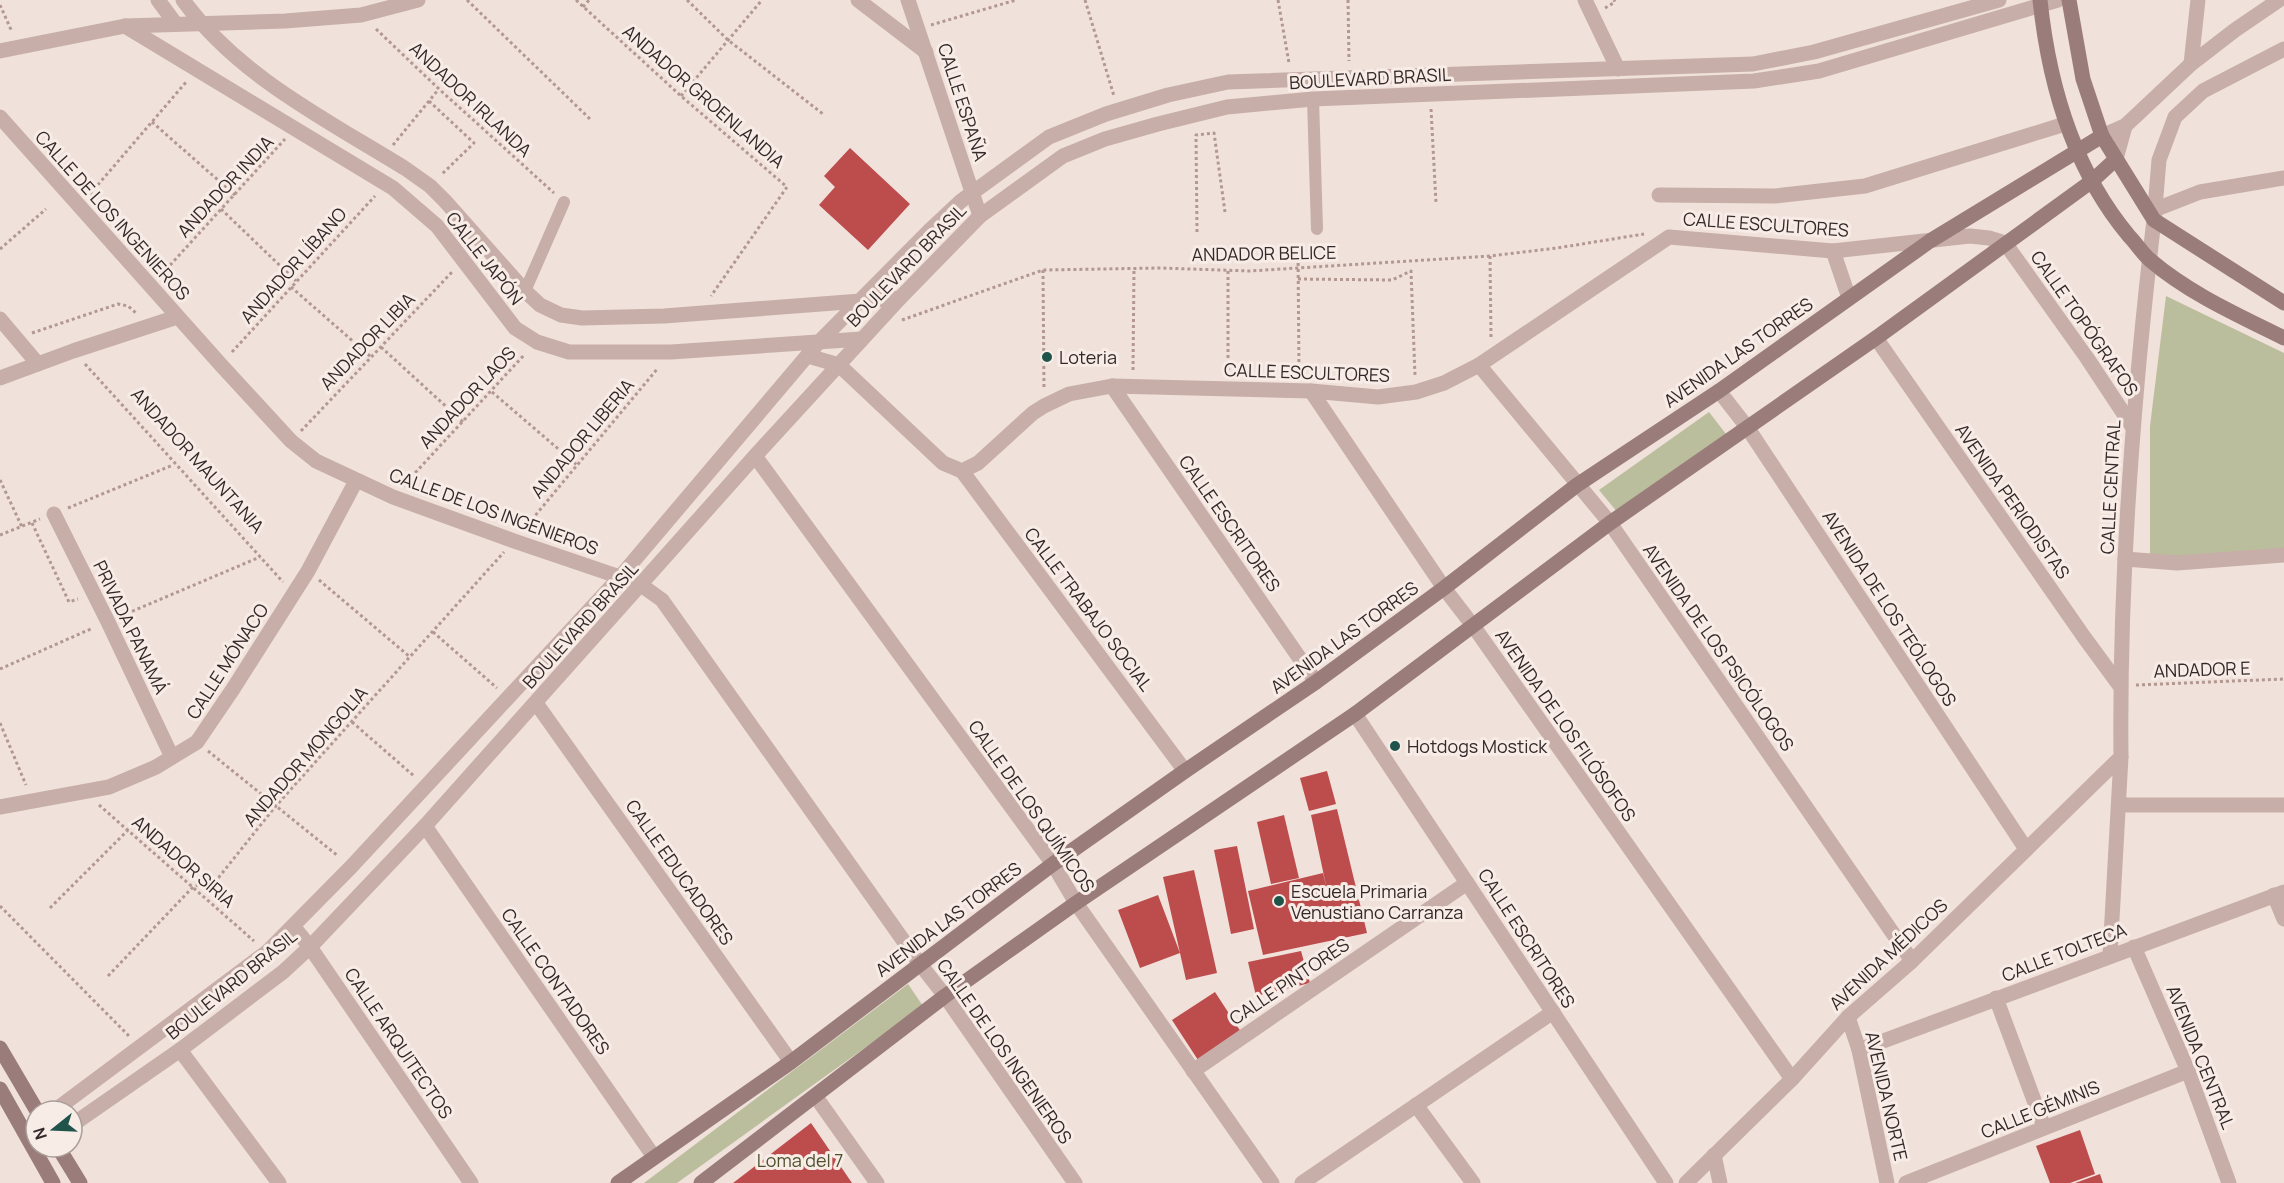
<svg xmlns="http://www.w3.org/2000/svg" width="2284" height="1183" viewBox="0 0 2284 1183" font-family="Manrope,sans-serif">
	<rect width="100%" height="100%" fill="#f0e1db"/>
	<!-- green -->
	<g fill="#bbbe9c">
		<polygon points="2166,296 2284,353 2284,549 2178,561 2150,557 2150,426"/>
		<polygon points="1709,412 1726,434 1618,513 1599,490"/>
		<polygon points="908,984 923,1006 677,1183 644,1183"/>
	</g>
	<!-- building -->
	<g fill="#bd4c4d">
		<polygon points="850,148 910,204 868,250 819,205 835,187 824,176"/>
		<polygon points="1327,771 1336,804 1309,811 1300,778"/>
		<polygon points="1337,809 1367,933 1263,955 1248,891 1323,873 1327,890 1311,815"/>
		<polygon points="1284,815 1299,878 1271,884 1257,822"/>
		<polygon points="1237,846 1254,929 1231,934 1214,850"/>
		<polygon points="1194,870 1217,973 1186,980 1180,953 1140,968 1118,910 1158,895 1180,953 1163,877"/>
		<polygon points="1301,951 1310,983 1256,996 1248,962"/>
		<polygon points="1215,992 1241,1032 1198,1060 1172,1020"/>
		<polygon points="811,1123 852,1183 733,1183"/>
		<polygon points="2080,1130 2095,1174 2070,1183 2050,1183 2036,1146"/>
		<polygon points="2100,1174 2103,1183 2075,1183"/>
	</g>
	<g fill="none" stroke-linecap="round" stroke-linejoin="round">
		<!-- path -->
		<g stroke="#b39892" stroke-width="3" stroke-dasharray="3 3" stroke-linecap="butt">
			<polyline points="467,0 590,119"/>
			<polyline points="576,0 681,96 787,187 711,296"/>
			<polyline points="687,0 728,40 823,114"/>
			<polyline points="1085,0 1114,96"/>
			<polyline points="1278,0 1289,63"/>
			<polyline points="1348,0 1349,61"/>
			<polyline points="0,5 12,32"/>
			<polyline points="583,7 589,0"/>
			<polyline points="1605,8 1615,2 1614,0"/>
			<polyline points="931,25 1016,0"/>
			<polyline points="376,29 439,89 554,193"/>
			<polyline points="681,96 762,0"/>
			<polyline points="429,101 474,143 442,174"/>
			<polyline points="1431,109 1436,203"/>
			<polyline points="152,122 235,195"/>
			<polyline points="393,145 438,90"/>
			<polyline points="90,194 187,81"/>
			<polyline points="221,209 296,281"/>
			<polyline points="1197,232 1196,135 1214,133 1225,212"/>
			<polyline points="0,249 46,209"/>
			<polyline points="1298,251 1299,374"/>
			<polyline points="1490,256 1491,338"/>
			<polyline points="1043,270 1044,389"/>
			<polyline points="1228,271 1228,372"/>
			<polyline points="162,274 285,139"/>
			<polyline points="1298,279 1392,280 1411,271 1415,376"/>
			<polyline points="291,287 371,357"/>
			<polyline points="902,320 1043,270 1161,268 1250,271 1490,256 1557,248 1644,234"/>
			<polyline points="32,333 118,304 128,306 137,314"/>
			<polyline points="381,347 463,422"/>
			<polyline points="232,352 375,196"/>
			<polyline points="85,364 283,582"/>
			<polyline points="1133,370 1134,269"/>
			<polyline points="492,392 577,465"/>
			<polyline points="301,431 453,271"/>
			<polyline points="0,480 22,527"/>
			<polyline points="403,486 525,354"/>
			<polyline points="68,508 173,465"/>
			<polyline points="32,523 69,602 78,599"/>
			<polyline points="524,529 658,368"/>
			<polyline points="0,535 40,519"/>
			<polyline points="319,580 410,657"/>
			<polyline points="121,616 260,557"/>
			<polyline points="433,632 497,688"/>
			<polyline points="0,669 93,628"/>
			<polyline points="2136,685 2284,679"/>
			<polyline points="352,722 414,776"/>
			<polyline points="0,723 26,785"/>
			<polyline points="208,751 338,856"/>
			<polyline points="99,805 254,941"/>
			<polyline points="0,906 129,1036"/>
			<polyline points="50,908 128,830"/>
			<polyline points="108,976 193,887 219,877 275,807 504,552"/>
		</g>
		<!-- pedestrian -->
		<g stroke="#c7aea8" stroke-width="12">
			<polyline points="1313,99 1317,229"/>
			<polyline points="525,291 564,202"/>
		</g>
		<!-- minor -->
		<g stroke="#c7aea8" stroke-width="15">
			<polyline points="158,0 175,23"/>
			<path d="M183,0C238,76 327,120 406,169L430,186L445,201L525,291L540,305L561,315L582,318L664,316L900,298"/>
			<polyline points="858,0 926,52"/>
			<polyline points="908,0 980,216"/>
			<polyline points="1585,0 1618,69"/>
			<polyline points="125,26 393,188 437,226 515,328 537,342 569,352 671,352 862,339"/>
			<polyline points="0,51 125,26 285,21 361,15 418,0"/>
			<polyline points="2191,64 2198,0"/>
			<polyline points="0,117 221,365 291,441 316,461 393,497 514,541 620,577 641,585 662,600 920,964 945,996 1075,1183"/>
			<polyline points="1659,195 1775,196 1865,186 2065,124"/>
			<polyline points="2154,210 2200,192 2284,178"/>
			<polyline points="2154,220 2159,160 2175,117 2203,91 2284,49"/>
			<polyline points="1833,251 1849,298"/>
			<polyline points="0,319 38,364"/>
			<polyline points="1876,338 2084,637 2120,686"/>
			<polyline points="808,356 839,365 943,463 962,471 978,463 1033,413 1044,406 1069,394 1112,386 1311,391 1378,397 1416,392 1444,383 1479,365 1669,237 1833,251 1970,236 1989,238 2005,243 2087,358 2132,426"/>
			<polyline points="1479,365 1610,523 1912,961"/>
			<polyline points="0,378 73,351 177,317"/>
			<polyline points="1112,386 1316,682"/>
			<polyline points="1311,391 1444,588 1474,627 1792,1079"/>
			<polyline points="1719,391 1747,427 2026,849"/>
			<polyline points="755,456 1053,864 1076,903 1272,1183"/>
			<polyline points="962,471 1185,771"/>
			<polyline points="54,514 108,622 172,757"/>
			<polyline points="2125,559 2177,563 2284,555"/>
			<polyline points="536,703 791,1062"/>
			<polyline points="1355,714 1666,1183"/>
			<polyline points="2120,805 2284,805"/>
			<polyline points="0,807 109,787 156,767 197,742 233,689 308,571 356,481"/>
			<polyline points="425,826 654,1157"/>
			<polyline points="2274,895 2284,919"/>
			<polyline points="293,926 310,947 471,1183"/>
			<polyline points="2134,947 2188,1071 2229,1183"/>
			<polyline points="2110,955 2121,757"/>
			<polyline points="1996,998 2044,1127"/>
			<polyline points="1848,1017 1859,1050 1887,1183"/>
			<polyline points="180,1050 279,1183"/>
			<polyline points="1859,1050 2284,892"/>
			<polyline points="1193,1071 1467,883"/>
			<polyline points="816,1097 877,1183"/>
			<polyline points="1416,1105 1473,1183"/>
			<polyline points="54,1111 267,952 351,867 620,577 818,343 929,231 961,201 1049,137 1106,114 1168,95 1228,82 1753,64 1814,52 1999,0"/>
			<polyline points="72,1125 180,1050 283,972 310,947 425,826 755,456 900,298 980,216 1063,156 1105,139 1158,124 1227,107 1313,99 1754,81 1819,71 2058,0"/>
			<polyline points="24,1131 36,1124"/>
			<polyline points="1714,1155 1720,1183"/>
			<polyline points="1302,1183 1553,1012"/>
			<polyline points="1906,1183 2188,1071"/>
		</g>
		<!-- tertiary -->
		<g stroke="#c7aea8" stroke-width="15">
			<polyline points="2102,136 2125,126 2191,64 2235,30 2279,0"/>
			<polyline points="2116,159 2125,126"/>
			<path d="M1686,1183L1792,1079L1848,1017L1912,961L2121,757C2119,577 2133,398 2154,220"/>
		</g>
		<!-- secondary -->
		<g stroke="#9a7d7a" stroke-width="15">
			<path d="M2040,0C2049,86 2073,169 2129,236C2136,243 2142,253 2150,260C2190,294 2238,315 2284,338"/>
			<polyline points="2069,0 2083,79 2102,136 2154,220 2284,303"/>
			<polyline points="0,1048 37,1111"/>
			<polyline points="0,1089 53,1183"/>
			<polyline points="58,1147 80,1183"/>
			<polyline points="618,1183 791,1062 1053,864 1185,771 1316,682 1444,588 1577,485 1719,391 1930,241 2102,136"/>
			<polyline points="701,1183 945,996 1076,903 1355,714 1610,523 1876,338 2092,181 2116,159"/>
		</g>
	</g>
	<!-- markers -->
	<g fill="#205349" stroke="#f8ece7" stroke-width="2">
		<circle cx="1047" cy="357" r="6"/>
		<circle cx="1395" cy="746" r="6"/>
		<circle cx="1279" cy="901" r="6"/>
	</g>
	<g text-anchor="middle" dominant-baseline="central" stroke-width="6" stroke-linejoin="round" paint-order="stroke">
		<!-- street labels -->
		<g font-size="18" fill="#342828" stroke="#f8ece7">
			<text transform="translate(1370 78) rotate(-3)">BOULEVARD BRASIL</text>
			<text transform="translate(704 96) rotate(41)">ANDADOR GROENLANDIA</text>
			<text transform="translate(471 99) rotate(43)">ANDADOR IRLANDA</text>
			<text transform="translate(963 102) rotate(72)">CALLE ESPAÑA</text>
			<text transform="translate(225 186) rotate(-47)">ANDADOR INDIA</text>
			<text transform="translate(113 215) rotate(48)">CALLE DE LOS INGENIEROS</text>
			<text transform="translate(1766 224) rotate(4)">CALLE ESCULTORES</text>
			<text transform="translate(1264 253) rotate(-1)">ANDADOR BELICE</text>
			<text transform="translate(485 258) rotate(52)">CALLE JAPÓN</text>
			<text transform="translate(293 265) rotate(-48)">ANDADOR LÍBANO</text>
			<text transform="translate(906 265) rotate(-46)">BOULEVARD BRASIL</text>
			<text transform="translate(2085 323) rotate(55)">CALLE TOPÓGRAFOS</text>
			<text transform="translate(367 341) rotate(-46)">ANDADOR LIBIA</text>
			<text transform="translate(1738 352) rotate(-35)">AVENIDA LAS TORRES</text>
			<text transform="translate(1307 372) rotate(2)">CALLE ESCULTORES</text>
			<text transform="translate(467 397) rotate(-47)">ANDADOR LAOS</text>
			<text transform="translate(582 438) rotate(-50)">ANDADOR LIBERIA</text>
			<text transform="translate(198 460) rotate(48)">ANDADOR MAUNTANIA</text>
			<text transform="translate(2110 487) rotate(-87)">CALLE CENTRAL</text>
			<text transform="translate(2013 501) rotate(55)">AVENIDA PERIODISTAS</text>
			<text transform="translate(494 511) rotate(20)">CALLE DE LOS INGENIEROS</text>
			<text transform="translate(1230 523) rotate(55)">CALLE ESCRITORES</text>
			<text transform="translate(1890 608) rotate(57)">AVENIDA DE LOS TEÓLOGOS</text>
			<text transform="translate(1089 609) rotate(53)">CALLE TRABAJO SOCIAL</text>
			<text transform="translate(580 625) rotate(-48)">BOULEVARD BRASIL</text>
			<text transform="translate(131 627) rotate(64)">PRIVADA PANAMÁ</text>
			<text transform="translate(1344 637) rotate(-36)">AVENIDA LAS TORRES</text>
			<text transform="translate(1719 647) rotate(55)">AVENIDA DE LOS PSICÓLOGOS</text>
			<text transform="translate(227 661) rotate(-57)">CALLE MÓNACO</text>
			<text transform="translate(2202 669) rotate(-2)">ANDADOR E</text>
			<text transform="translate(1566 725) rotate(55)">AVENIDA DE LOS FILÓSOFOS</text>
			<text transform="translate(305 756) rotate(-49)">ANDADOR MONGOLIA</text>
			<text transform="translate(1032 806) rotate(55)">CALLE DE LOS QUÍMICOS</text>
			<text transform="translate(184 861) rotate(41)">ANDADOR SIRIA</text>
			<text transform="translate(680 872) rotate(55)">CALLE EDUCADORES</text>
			<text transform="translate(948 919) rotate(-37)">AVENIDA LAS TORRES</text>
			<text transform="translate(1527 938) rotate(57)">CALLE ESCRITORES</text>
			<text transform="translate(2064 952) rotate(-21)">CALLE TOLTECA</text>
			<text transform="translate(1888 954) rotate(-43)">AVENIDA MÉDICOS</text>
			<text transform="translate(556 981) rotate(55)">CALLE CONTADORES</text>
			<text transform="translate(1289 981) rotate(-34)">CALLE PINTORES</text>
			<text transform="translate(231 984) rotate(-39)">BOULEVARD BRASIL</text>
			<text transform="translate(399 1043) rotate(56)">CALLE ARQUITECTOS</text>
			<text transform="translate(1005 1051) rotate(55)">CALLE DE LOS INGENIEROS</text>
			<text transform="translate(2201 1057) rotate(68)">AVENIDA CENTRAL</text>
			<text transform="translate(1887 1096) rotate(77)">AVENIDA NORTE</text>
			<text transform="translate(2040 1109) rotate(-22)">CALLE GÉMINIS</text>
		</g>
		<!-- poi labels -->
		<g font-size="18" fill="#342828" stroke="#f8ece7" text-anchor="start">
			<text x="1059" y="357">Loteria</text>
			<text x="1407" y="746">Hotdogs Mostick</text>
			<text x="1291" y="891">Escuela Primaria<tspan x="1291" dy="21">Venustiano Carranza</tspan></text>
		</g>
		<!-- park labels -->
		<g font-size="18" fill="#4d512d" stroke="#f8ece7">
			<text x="800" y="1160">Loma del 7</text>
		</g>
	</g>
	<!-- north arrow -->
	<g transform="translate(54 1129) rotate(252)"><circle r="28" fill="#f8ece7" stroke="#aa9e9b" stroke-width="1.5"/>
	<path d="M0-4.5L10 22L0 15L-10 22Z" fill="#205349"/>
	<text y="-9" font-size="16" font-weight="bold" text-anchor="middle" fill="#342828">N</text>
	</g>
</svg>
